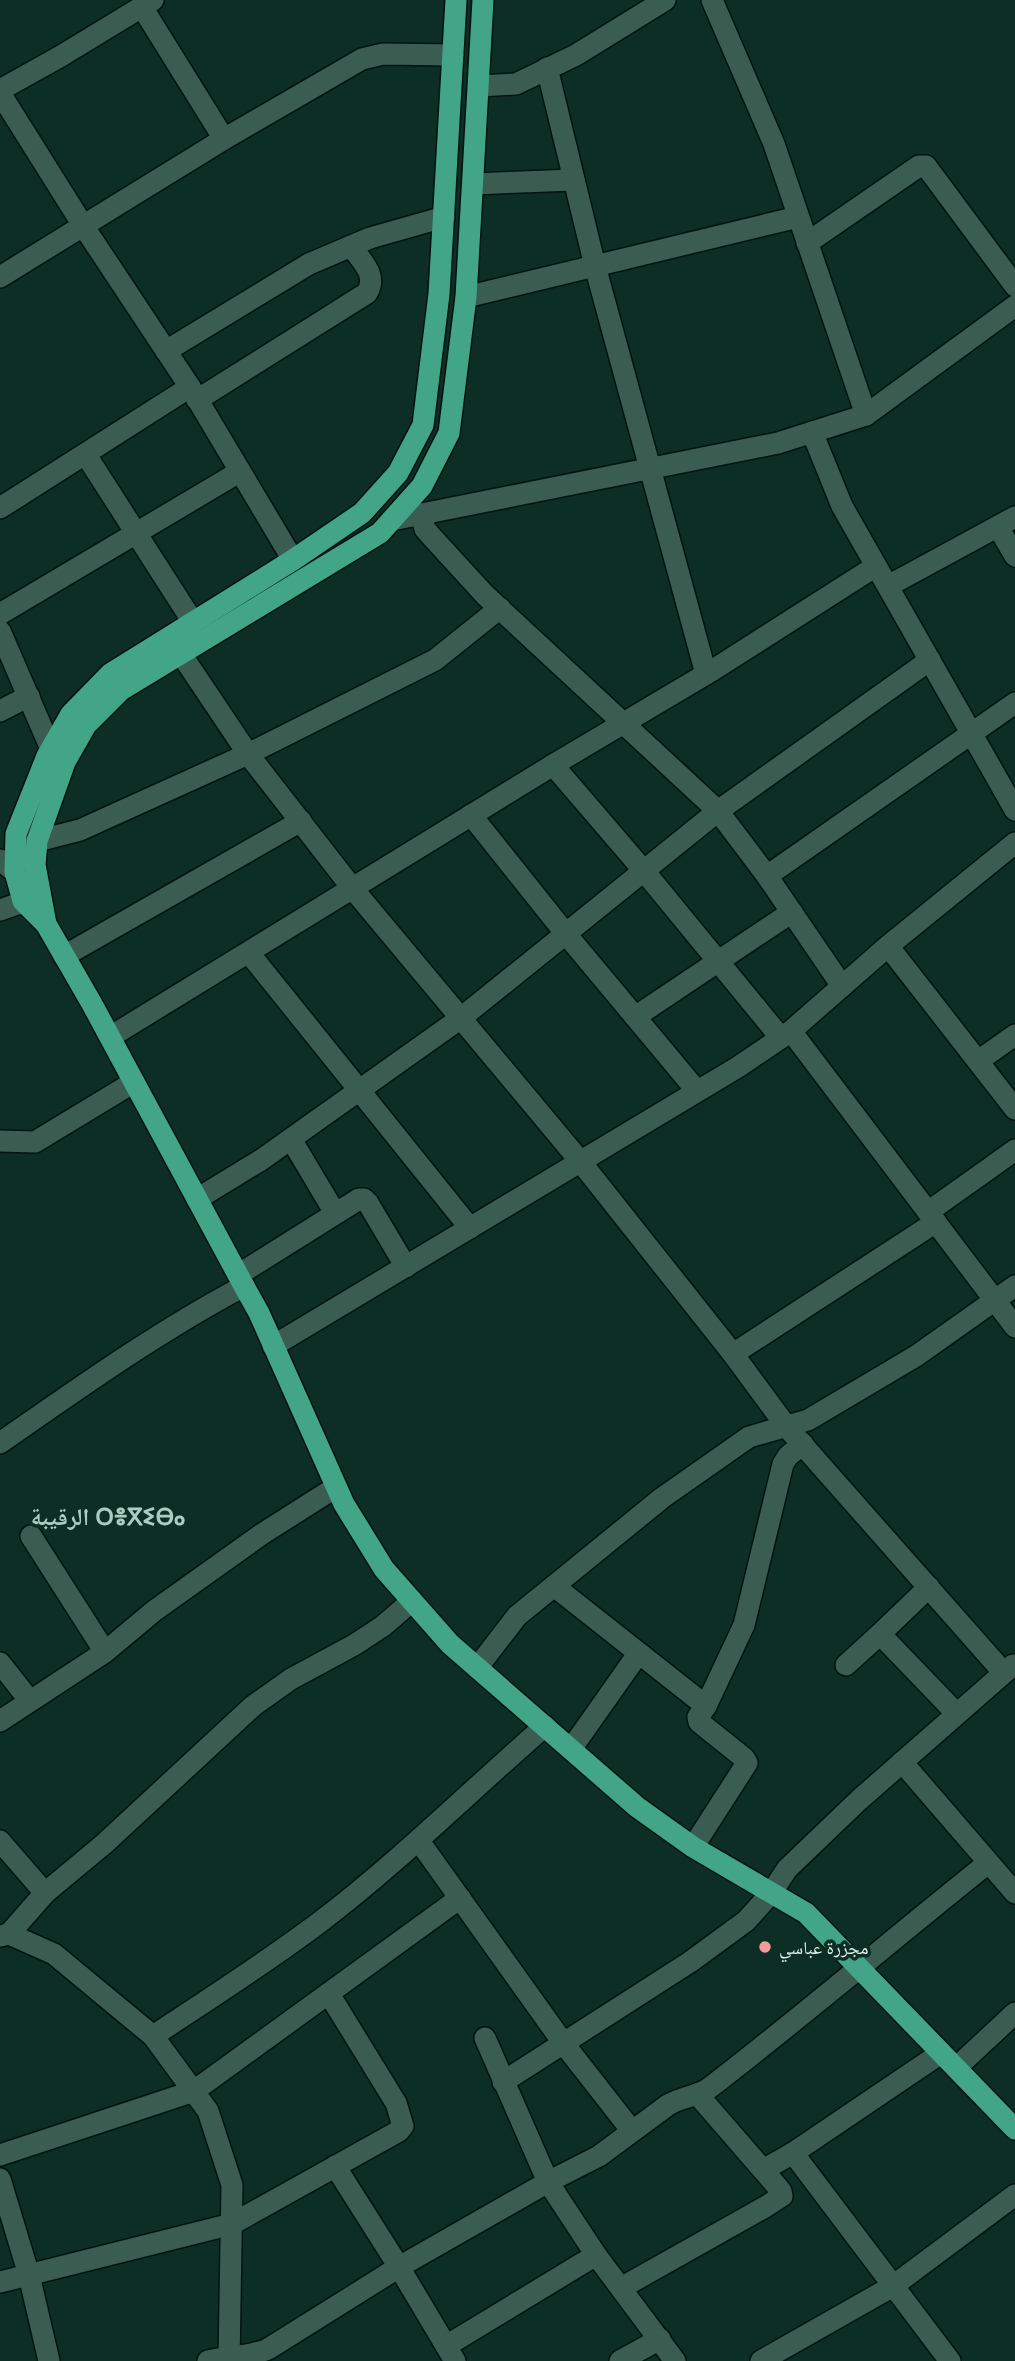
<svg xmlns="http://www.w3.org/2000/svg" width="1015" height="2361" viewBox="0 0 1015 2361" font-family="'Golos Text','Noto Naskh Arabic','Noto Sans Tifinagh',sans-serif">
	<rect width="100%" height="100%" fill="#0d2e24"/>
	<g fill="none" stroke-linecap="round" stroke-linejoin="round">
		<defs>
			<g id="minor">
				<polyline points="712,0 774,144 866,415"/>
				<polyline points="142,7 224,139"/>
				<polyline points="547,68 595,266 706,674"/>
				<polyline points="479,86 516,84 576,55 665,0"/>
				<polyline points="0,90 61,56 153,0"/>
				<polyline points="0,93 84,227 190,387 293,560"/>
				<polyline points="473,184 574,180"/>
				<polyline points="807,243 919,166 926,166 1015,286"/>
				<polyline points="0,277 224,139 362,59 383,54 453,55"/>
				<polyline points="466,297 798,217"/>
				<polyline points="166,351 309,264 370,238 444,217"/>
				<path d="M197,400L367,293C378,275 362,262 351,246"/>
				<polyline points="812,432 842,506 1015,810"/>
				<polyline points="86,455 193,622"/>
				<polyline points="0,508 190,387"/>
				<polyline points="421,514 425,529 431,536 485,595 718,811 767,876 842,986"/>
				<polyline points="392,520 778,443 866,415 1015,306"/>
				<polyline points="998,527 1015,556"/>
				<polyline points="888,586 1015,517"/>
				<polyline points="0,614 239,472"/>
				<polyline points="0,631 51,749"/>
				<polyline points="181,654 248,754 353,889 580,1161 733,1354 786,1426 1004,1673"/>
				<polyline points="0,711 29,696"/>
				<polyline points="553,765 644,871 781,1038"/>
				<polyline points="471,815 566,934 697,1091"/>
				<polyline points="37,841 80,830 248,754 435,660 500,608"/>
				<polyline points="0,860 15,872"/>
				<polyline points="767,876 1015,703"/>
				<polyline points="0,910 40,896"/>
				<polyline points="888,946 1015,1109"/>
				<polyline points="249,953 470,1228"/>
				<polyline points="64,956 301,821"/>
				<polyline points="635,1017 792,912"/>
				<polyline points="791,1031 1015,1327"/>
				<polyline points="110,1037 553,765 713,670 876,566"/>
				<polyline points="978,1061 1015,1035"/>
				<polyline points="291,1139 335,1213"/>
				<polyline points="0,1141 35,1142 134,1082"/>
				<polyline points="197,1199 261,1160 461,1018 718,811 930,660"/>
				<polyline points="928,1212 1015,1150"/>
				<polyline points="238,1275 359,1199 364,1199 368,1203 406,1267"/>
				<polyline points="273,1346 738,1067 791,1031 888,946 1015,843"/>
				<polyline points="733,1354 936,1222"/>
				<path d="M0,1443C79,1388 159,1331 244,1286"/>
				<polyline points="31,1536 105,1652"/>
				<polyline points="554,1586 706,1706"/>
				<polyline points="929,1587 880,1634 956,1713"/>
				<polyline points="0,1663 30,1701"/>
				<polyline points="846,1665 880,1634"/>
				<polyline points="477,1668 517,1616 662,1498 749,1437 808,1420 916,1356 1015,1286"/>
				<polyline points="0,1721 105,1652 154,1611 262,1534 336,1487"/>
				<polyline points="571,1749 638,1654"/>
				<polyline points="902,1762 1015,1893"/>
				<polyline points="0,1841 45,1893"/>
				<polyline points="419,1841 564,2044 632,2131"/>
				<polyline points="693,1847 747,1763 744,1758 699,1722 698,1717 706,1706 744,1625 783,1464 788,1456 803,1444"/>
				<polyline points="9,1934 45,1893 104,1844 253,1706 291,1679 354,1645 383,1626 412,1601"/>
				<polyline points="0,1936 9,1934 54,1954 153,2036 208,2111 232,2185 229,2361"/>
				<path d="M153,2036C209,1999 267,1962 320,1922C399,1862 470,1791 545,1726"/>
				<polyline points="485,2038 548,2182 596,2255 675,2361"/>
				<polyline points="956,2068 1015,2013"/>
				<polyline points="503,2082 690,1962 746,1921 772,1892 787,1869 859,1800 1013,1665"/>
				<polyline points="698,2095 763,2170 793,2153 941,2053"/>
				<polyline points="793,2153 950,2361"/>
				<polyline points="0,2155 194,2091 460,1898"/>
				<polyline points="335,2166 399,2267 455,2361"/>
				<polyline points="0,2179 29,2275 49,2361"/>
				<polyline points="0,2282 232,2224 399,2131 403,2126 396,2103 329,1994"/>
				<polyline points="621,2288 765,2207 782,2196 781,2191 763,2170"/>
				<polyline points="446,2346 596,2255"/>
				<path d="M208,2361C228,2356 250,2357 268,2349L399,2267L548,2182L599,2156L668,2105C681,2097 695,2097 708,2089C803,2016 894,1938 988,1863"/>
				<polyline points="620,2361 660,2339"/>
				<polyline points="761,2361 893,2286 1015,2195"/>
			</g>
			<g id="major">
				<polyline points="456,0 439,294 423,425 398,473 362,513 293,560 110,674 71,714 47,756 16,834 15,872 23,901 46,924 92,1004 244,1286 259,1313 344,1504 384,1569 450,1644 637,1807 693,1847 806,1913 1015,2129"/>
				<polyline points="46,924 35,865 37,841 65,762 86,725 121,690 380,533 422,486 449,433 466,297 483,0"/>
			</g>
		</defs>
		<!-- minor casing -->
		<use href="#minor" stroke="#00150e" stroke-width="24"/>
		<!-- major casing -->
		<use href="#major" stroke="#00150e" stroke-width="24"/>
		<!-- minor -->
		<use href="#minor" stroke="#3b5c51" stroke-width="21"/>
		<!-- major -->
		<use href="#major" stroke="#43a588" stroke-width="21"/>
	</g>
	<!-- markers -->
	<circle fill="#f59b9a" stroke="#0d2e24" stroke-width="2.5" cx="765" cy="1947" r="7"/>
	<g text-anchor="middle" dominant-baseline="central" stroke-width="7" stroke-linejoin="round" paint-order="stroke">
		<!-- poi labels -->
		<g font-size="18" fill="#e1f3ec" stroke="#0d2e24" text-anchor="start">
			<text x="779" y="1947">مجزرة عباسي</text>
		</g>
		<!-- district labels -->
		<g font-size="24" font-weight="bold" fill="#a9cdc0" stroke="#0d2e24">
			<text x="108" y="1515">الرقيبة ⵔⴻⴳⵉⴱⴰ</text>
		</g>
	</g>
</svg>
